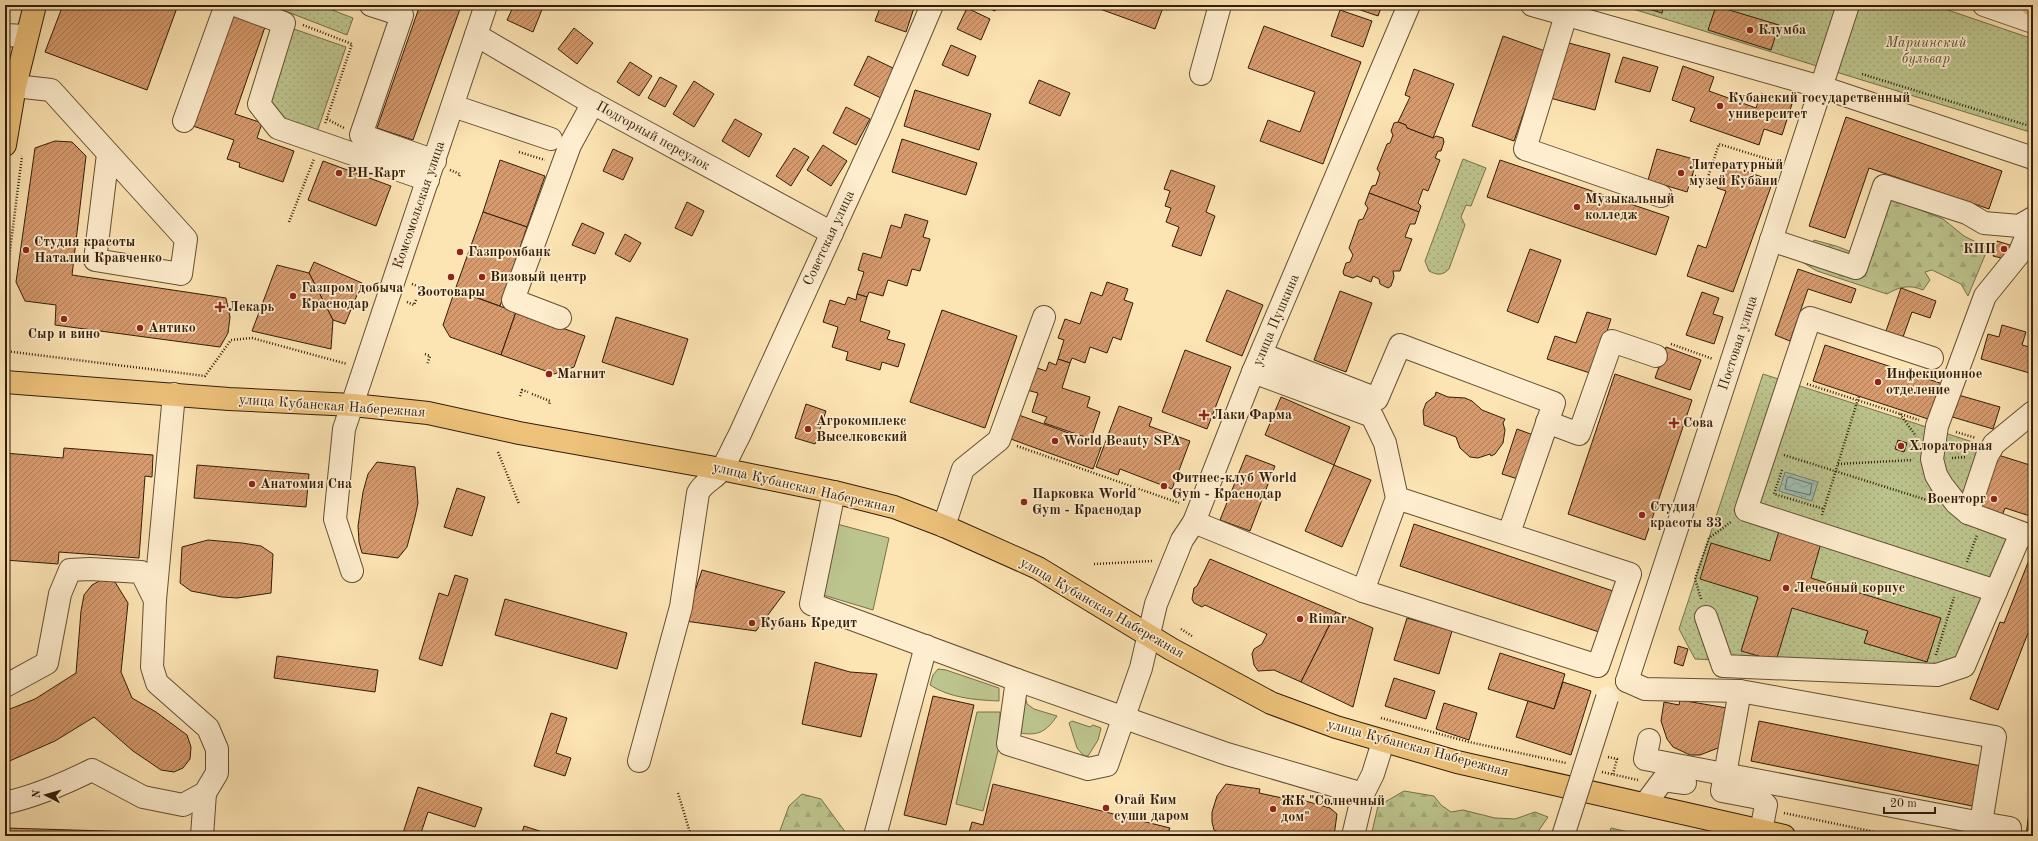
<svg xmlns="http://www.w3.org/2000/svg" width="2038" height="841" viewBox="0 0 2038 841" font-family="'Old Standard TT',serif">
	<defs>
		<pattern id="forest-firs" width="22" height="20" patternUnits="userSpaceOnUse"><rect width="22" height="20" fill="#bdc58e"/><path d="M5 1l3.5 6h-7zM16 11l3.5 6h-7z" fill="#a3a979"/></pattern>
		<pattern id="park-dots" width="8" height="8" patternUnits="userSpaceOnUse"><rect width="8" height="8" fill="#bdc58e"/><path d="M2 2h.1M6 6h.1" fill="none" stroke="#a3a979" stroke-width="1.8" stroke-linecap="round"/></pattern>
		<pattern id="water-waves" width="16" height="10" patternUnits="userSpaceOnUse"><rect width="16" height="10" fill="#9fbeb1"/><path d="M0 5q4-4 8 0t8 0" fill="none" stroke="#89a397"/></pattern>
		<pattern id="building-hatch" width="6" height="6" patternUnits="userSpaceOnUse"><rect width="6" height="6" fill="#d69a6d"/><path d="M-1 1l2-2M0 6l6-6M5 7l2-2" fill="none" stroke="#ae7d58"/></pattern>
	</defs>
	<rect width="100%" height="100%" fill="#fde4b3"/>
	<filter id="stains"><feTurbulence type="fractalNoise" baseFrequency=".005" numOctaves="4"/><feColorMatrix values="0 0 0 0 .2 0 0 0 0 .09 0 0 0 0 .02 0 0 0 .5 -.17"/></filter>
	<radialGradient id="worn" r=".72"><stop offset=".6" stop-color="#630" stop-opacity="0"/><stop offset="1" stop-color="#630" stop-opacity=".3"/></radialGradient>
	<!-- grass -->
	<g fill="#bdc58e" stroke="#77714c">
		<polygon points="837,524 889,538 873,610 820,594"/>
		<path d="M938,669L946,670L999,688V701C975,700 950,698 930,685L933,675Z"/>
		<path d="M1025,696L1027,704L1034,709L1057,716C1046,732 1038,736 1020,733Z"/>
		<polygon points="977,712 1000,712 999,747 983,811 956,804"/>
		<polygon points="1072,721 1090,727 1093,725 1101,728 1098,740 1088,756 1084,756 1077,748 1070,726 1069,723"/>
	</g>
	<!-- forest -->
	<g fill="url(#forest-firs)" stroke="#77714c">
		<path d="M1885,196L1943,219L1964,236L1988,248L1968,296L1961,284L1932,270L1925,272L1930,280L1923,290C1909,284 1899,287 1887,294L1817,271L1802,262L1814,240L1836,246L1867,258L1873,256Z"/>
		<polygon points="1404,791 1434,796 1441,805 1451,812 1463,810 1495,818 1515,819 1535,812 1548,817 1535,836 1371,836 1378,806"/>
		<polygon points="802,794 821,799 846,833 845,836 778,836 789,806"/>
	</g>
	<!-- park -->
	<g fill="url(#park-dots)" stroke="#77714c">
		<polygon points="281,5 319,5 353,18 347,35 280,9"/>
		<polygon points="1620,5 1933,5 2033,39 2033,133"/>
		<polygon points="291,28 346,47 316,135 282,123 266,103"/>
		<path d="M1463,159L1486,168L1471,206L1466,205L1461,217L1465,225L1449,269C1442,276 1437,275 1429,271L1425,261Z"/>
		<polygon points="1763,374 1985,446 1961,518 2011,536 1958,664 1924,670 1695,659 1679,629"/>
		<polygon points="1611,828 1646,836 1609,836"/>
	</g>
	<!-- water -->
	<polygon fill="url(#water-waves)" stroke="#737e6e" points="1785,472 1818,482 1812,501 1779,491"/>
	<g fill="none" stroke-linecap="round" stroke-linejoin="round">
		<!-- shore -->
		<polygon stroke="#686e5e" stroke-width="1" points="1789,477 1812,484 1810,495 1785,489 1787,479"/>
	</g>
	<!-- building -->
	<g fill="url(#building-hatch)" stroke="#311d0a">
		<polygon points="63,5 178,5 147,90 45,52"/>
		<polygon points="420,5 446,5 460,9 413,140 377,128"/>
		<polygon points="446,5 461,5 460,9"/>
		<polygon points="514,5 539,5 543,7 533,32 507,20"/>
		<polygon points="881,5 915,5 906,32 875,21"/>
		<polygon points="981,5 997,5 995,11"/>
		<polygon points="1089,5 1164,5 1155,29"/>
		<polygon points="1346,5 1382,5 1378,16"/>
		<polygon points="1635,5 1664,5 1662,13"/>
		<polygon points="1716,6 1779,25 1771,50 1708,30"/>
		<polygon points="967,8 990,19 981,40 957,29"/>
		<polygon points="1340,10 1372,21 1363,47 1331,36"/>
		<polygon points="231,14 265,27 235,114 262,123 257,138 294,151 283,182 239,167 240,163 227,159 234,140 193,126"/>
		<polygon points="1264,26 1361,62 1323,164 1260,141 1268,120 1300,132 1315,92 1248,68"/>
		<polygon points="574,28 593,43 577,64 558,49"/>
		<polygon points="1503,36 1545,51 1514,141 1472,126"/>
		<polygon points="1565,42 1610,54 1595,110 1550,98"/>
		<polygon points="951,45 976,56 968,76 942,65"/>
		<polygon points="868,56 895,69 881,98 854,85"/>
		<polygon points="1623,57 1658,67 1650,92 1615,82"/>
		<polygon points="630,62 652,76 639,96 617,82"/>
		<polygon points="1683,66 1714,77 1709,91 1756,108 1761,93 1792,104 1782,135 1764,129 1759,145 1690,121 1695,108 1672,100"/>
		<polygon points="1414,69 1454,84 1433,138 1407,128 1406,125 1398,122 1410,97 1405,95"/>
		<polygon points="660,77 677,86 665,107 648,98"/>
		<polygon points="1039,80 1070,93 1060,116 1029,103"/>
		<polygon points="694,81 714,94 694,127 673,114"/>
		<polygon points="915,90 991,114 979,150 904,126"/>
		<polygon points="846,107 870,119 856,145 833,133"/>
		<polygon points="1846,117 2002,171 1989,209 1869,168 1845,238 1809,226"/>
		<polygon points="735,119 762,134 749,157 722,141"/>
		<polygon points="1398,122 1406,125 1407,128 1433,138 1436,136 1443,138 1444,142 1441,151 1438,151 1435,158 1440,160 1428,191 1423,189 1418,203 1421,206 1419,212 1369,193 1372,186 1376,185 1380,173 1377,169 1387,144 1390,143 1393,135 1391,131 1394,123"/>
		<polygon points="902,139 977,163 966,195 892,172"/>
		<polygon points="55,141 72,142 86,156 72,275 226,298 230,317 228,333 220,347 55,325 56,305 25,301 16,282 35,148"/>
		<polygon points="823,145 847,161 831,186 807,170"/>
		<polygon points="794,148 809,157 791,186 776,176"/>
		<polygon points="613,149 633,158 623,180 603,171"/>
		<polygon points="1657,149 1697,160 1687,192 1648,180"/>
		<polygon points="500,160 545,176 527,227 483,212"/>
		<polygon points="1500,160 1669,217 1656,255 1487,197"/>
		<polygon points="323,161 391,186 376,226 308,200"/>
		<polygon points="1726,164 1773,181 1733,292 1687,276 1698,245 1706,248 1726,191 1717,188"/>
		<polygon points="1171,170 1215,186 1206,212 1215,216 1201,256 1172,246 1179,227 1166,222 1171,208 1165,206 1170,191 1164,189"/>
		<polygon points="1369,193 1419,212 1415,224 1410,224 1405,237 1412,239 1400,271 1393,271 1394,277 1391,286 1388,288 1380,284 1379,279 1373,276 1371,282 1357,276 1353,278 1344,275 1343,272 1346,263 1350,262 1353,255 1349,248 1359,220 1363,219 1368,208 1365,204"/>
		<polygon points="687,202 704,211 692,236 675,228"/>
		<polygon points="483,212 527,227 500,306 455,290"/>
		<polygon points="905,214 928,221 923,237 930,239 920,271 912,269 907,286 888,280 883,296 869,292 867,297 857,294 864,272 858,270 863,253 881,258 891,225 901,228"/>
		<polygon points="582,223 604,233 595,254 572,245"/>
		<polygon points="625,234 641,243 630,262 615,254"/>
		<polygon points="1997,241 2013,246 2009,260 1993,256"/>
		<polygon points="1530,249 1561,260 1538,323 1507,311"/>
		<polygon points="314,262 362,283 345,324 333,320 309,273"/>
		<polygon points="277,265 309,273 333,320 331,349 252,331"/>
		<polygon points="1798,269 1856,289 1851,303 1808,289 1790,341 1775,335"/>
		<polygon points="1107,282 1128,289 1124,300 1133,303 1121,340 1113,337 1107,353 1090,347 1085,363 1072,358 1070,363 1058,359 1064,340 1058,338 1065,319 1080,324 1091,292 1102,296"/>
		<polygon points="1901,288 1936,301 1930,318 1912,312 1903,337 1886,331"/>
		<polygon points="455,290 516,312 501,355 450,337 443,325"/>
		<polygon points="1227,290 1263,305 1242,356 1206,341"/>
		<polygon points="1340,291 1372,303 1346,372 1314,360"/>
		<polygon points="1702,292 1719,298 1713,314 1723,317 1714,344 1686,335"/>
		<polygon points="857,294 867,297 860,321 890,331 887,339 905,344 898,367 882,362 880,370 846,360 848,352 832,347 838,327 823,322 830,300 845,305 848,297 856,300"/>
		<polygon points="942,310 1017,336 985,428 910,402"/>
		<polygon points="516,312 585,336 574,367 554,374 501,355"/>
		<polygon points="1587,312 1611,319 1593,374 1547,359 1555,336 1576,343"/>
		<polygon points="616,317 688,339 673,385 602,362"/>
		<polygon points="2002,325 2026,332 2022,345 2033,348 2033,374 1981,359 1988,334 1999,337"/>
		<polygon points="1825,345 1943,384 1931,420 1813,381"/>
		<polygon points="1666,347 1701,360 1690,390 1655,378"/>
		<polygon points="1185,350 1231,367 1207,429 1162,412"/>
		<polygon points="1058,359 1070,363 1062,388 1090,397 1087,407 1100,412 1091,439 1044,423 1047,417 1032,412 1038,393 1023,389 1031,366 1046,371 1049,362 1056,365"/>
		<polygon points="1615,374 1692,400 1645,540 1568,514"/>
		<polygon points="1436,392 1448,397 1465,398 1472,401 1482,410 1505,419 1503,423 1505,430 1503,443 1495,454 1491,456 1490,454 1478,458 1470,457 1460,448 1456,437 1424,425 1423,411 1426,403 1435,396"/>
		<polygon points="1955,394 2000,407 1993,429 1949,416"/>
		<polygon points="1281,397 1350,427 1334,465 1265,435"/>
		<polygon points="806,404 826,411 815,444 795,438"/>
		<polygon points="1119,406 1152,418 1149,426 1190,441 1172,489 1120,469 1118,475 1096,467"/>
		<polygon points="1016,414 1102,445 1093,469 1008,438"/>
		<polygon points="1517,429 1536,436 1521,480 1502,474"/>
		<polygon points="1898,440 1907,443 1904,452 1895,449"/>
		<polygon points="64,448 153,455 152,477 145,476 139,558 59,552 58,564 5,560 5,453 63,458"/>
		<polygon points="1995,454 2033,466 2033,517 2005,508 2002,516 1978,508"/>
		<polygon points="1246,455 1275,466 1250,531 1220,520"/>
		<polygon points="377,462 415,467 418,503 415,517 407,547 398,558 362,553 359,542 358,526 363,492 368,474"/>
		<polygon points="197,465 309,474 306,507 194,498"/>
		<polygon points="1334,465 1371,480 1342,547 1305,531"/>
		<polygon points="457,488 485,497 472,536 444,527"/>
		<polygon points="1414,524 1616,592 1602,633 1400,566"/>
		<polygon points="1779,531 1821,543 1811,578 1941,618 1927,662 1864,643 1868,631 1792,608 1776,661 1741,651 1758,597 1700,579 1711,543 1770,561"/>
		<polygon points="208,540 242,543 261,546 273,554 271,593 237,598 222,597 191,591 180,583 182,547"/>
		<polygon points="2033,550 2033,635 2028,633 1998,710 1970,699 2000,622 2004,623"/>
		<polygon points="1210,559 1336,612 1301,682 1274,670 1258,671 1254,665 1252,654 1254,649 1262,644 1267,634 1205,605 1202,607 1194,603 1192,599 1194,588 1197,586"/>
		<polygon points="702,570 785,592 756,631 685,621"/>
		<polygon points="455,575 468,579 442,666 419,659 439,593 448,596"/>
		<polygon points="103,579 115,582 128,603 121,672 132,698 156,712 187,735 191,747 190,759 183,768 174,772 161,770 133,751 94,717 55,741 5,763 5,711 35,699 76,673 81,611 84,595 92,585"/>
		<polygon points="505,599 627,633 617,669 495,635"/>
		<polygon points="1336,612 1373,628 1353,707 1301,682"/>
		<polygon points="1407,618 1452,631 1439,674 1394,660"/>
		<polygon points="1678,646 1688,649 1683,666 1674,663"/>
		<polygon points="1500,653 1565,674 1554,709 1488,689"/>
		<polygon points="277,656 378,670 375,692 274,678"/>
		<polygon points="815,662 850,672 877,674 861,737 802,724"/>
		<polygon points="1394,678 1435,691 1426,719 1385,706"/>
		<polygon points="1563,682 1591,691 1571,755 1516,737 1528,701 1554,709"/>
		<polygon points="933,696 974,705 946,825 904,815"/>
		<polygon points="1680,700 1727,708 1724,741 1718,748 1700,755 1690,755 1673,747 1667,739 1661,721 1664,702 1679,705"/>
		<polygon points="1444,703 1477,713 1469,740 1436,729"/>
		<polygon points="551,713 567,718 556,753 571,758 565,776 534,766"/>
		<polygon points="1759,721 1986,767 1977,807 1751,761"/>
		<polygon points="993,784 1170,828 1167,836 968,836 972,822 983,825"/>
		<polygon points="1226,784 1260,789 1259,793 1301,802 1302,800 1330,808 1337,814 1334,836 1223,835 1214,830 1212,822 1212,812 1217,796"/>
		<polygon points="418,787 482,808 475,827 428,812 420,836 402,836"/>
		<polygon points="2032,788 2033,836 2026,836"/>
		<polygon points="524,826 555,836 521,836"/>
		<polygon points="5,828 173,833 173,836 5,836"/>
	</g>
	<g fill="none" stroke-linecap="round" stroke-linejoin="round">
		<defs>
			<g id="minor">
				<polyline points="235,5 284,23 259,104 278,128 428,180"/>
				<polyline points="371,5 402,15 361,135 435,161"/>
				<polyline points="1532,5 1821,87 2033,158"/>
				<polyline points="1984,5 2033,22"/>
				<polyline points="1566,15 1525,149 1661,196"/>
				<polyline points="5,35 26,36"/>
				<polyline points="476,35 585,99 832,233"/>
				<polyline points="1201,74 1220,5"/>
				<polyline points="15,86 51,90 186,239 181,274 95,260 108,154"/>
				<polyline points="453,106 551,139"/>
				<polyline points="184,121 226,5"/>
				<polyline points="2033,221 2019,254 1985,296 1937,426 1932,459 1936,475 1942,485 1956,503 1968,513 2033,537"/>
				<polyline points="1771,240 1856,268 1884,186 1967,213 1984,223 2019,226 2033,218"/>
				<polyline points="560,318 513,300 570,145 593,103"/>
				<polyline points="1261,354 1377,399 1400,345 1554,403 1509,533"/>
				<polyline points="1932,358 1810,318 1746,510 1996,591"/>
				<polyline points="1253,372 1372,416 1385,443 1397,498 1363,591"/>
				<polyline points="1547,422 1579,434 1612,341 1656,356"/>
				<polyline points="834,492 811,604 1017,680 1227,754 1363,794"/>
				<polyline points="1968,513 1987,456 1994,444 2033,412"/>
				<polyline points="1194,522 1363,591 1598,666 1630,574 1397,498"/>
				<polyline points="944,526 963,469 999,440 1044,317"/>
				<polyline points="352,571 335,519 344,429 486,5"/>
				<polyline points="1706,617 1723,666 1937,675 1964,666 2021,533"/>
				<polyline points="1017,680 1008,744 1088,769 1107,765 1141,668 1156,604 1182,540 1194,522 1253,372 1409,5"/>
				<polyline points="1627,681 1645,689 1740,691 1995,737 1981,823 1645,759 1649,740"/>
				<polyline points="1627,681 1848,5"/>
				<polyline points="5,686 47,663 60,594 70,570 90,569 141,572 155,600"/>
				<polyline points="1740,691 1722,791 1759,798 1766,805 1761,831"/>
				<path d="M639,761L681,607L698,493C703,482 715,479 722,469C728,459 733,447 739,436L878,132L932,5"/>
				<path d="M5,803C36,796 64,784 92,770L143,797L183,805L205,793L217,773V749L208,728L157,683L152,667L155,600L174,394"/>
				<polyline points="1645,804 1663,780 1685,783"/>
				<polyline points="1981,823 2010,828 2010,836"/>
				<polyline points="202,836 205,793"/>
				<polyline points="875,836 926,646"/>
				<polyline points="1353,836 1363,794 1373,774 1383,742"/>
			</g>
			<g id="major">
				<polyline points="2032,5 2033,5"/>
				<polyline points="5,145 15,86 35,5"/>
				<polyline points="5,382 229,399 353,405 428,413 519,433 721,469 834,492 894,507 944,526 1038,568 1171,649 1271,703 1336,727 1457,762 1784,836"/>
			</g>
		</defs>
		<!-- minor casing -->
		<use href="#minor" stroke="#644f34" stroke-width="24"/>
		<!-- major casing -->
		<use href="#major" stroke="#311d0a" stroke-width="24"/>
		<!-- path -->
		<g stroke="#311d0a" stroke-width="2.5" stroke-dasharray="1 2" stroke-linecap="butt">
			<polyline points="303,25 352,44 325,124"/>
			<polyline points="1862,74 2033,127"/>
			<polyline points="327,119 344,128"/>
			<polyline points="519,152 545,160"/>
			<polyline points="450,170 460,174 459,178"/>
			<polyline points="1692,175 1707,180 1719,144 1777,162"/>
			<polyline points="289,222 314,159"/>
			<polyline points="412,284 420,287 418,292"/>
			<polyline points="5,290 22,156"/>
			<polyline points="407,302 414,305 416,300"/>
			<polyline points="1671,344 1713,359"/>
			<polyline points="5,351 205,376 231,340 252,338 347,364"/>
			<polyline points="425,354 430,356 427,365"/>
			<polyline points="1807,384 1919,420"/>
			<polyline points="532,394 550,401 549,405"/>
			<polyline points="520,396 522,390 528,392"/>
			<polyline points="1900,414 1916,436"/>
			<polyline points="1956,432 1976,438"/>
			<polyline points="1017,446 1179,503"/>
			<polyline points="498,452 519,504"/>
			<polyline points="1784,455 1930,501"/>
			<polyline points="1952,458 1967,457"/>
			<polyline points="1838,464 1913,460"/>
			<polyline points="1782,470 1774,494 1824,509"/>
			<polyline points="1822,515 1859,396"/>
			<polyline points="1967,562 1977,535"/>
			<polyline points="1094,564 1153,561"/>
			<polyline points="1701,599 1695,579 1709,538 1731,522"/>
			<polyline points="1181,629 1192,636"/>
			<polyline points="1936,655 1954,597"/>
			<polyline points="1381,718 1469,742 1566,763"/>
			<polyline points="1608,757 1617,759 1613,774"/>
			<polyline points="1602,772 1638,780"/>
			<polyline points="678,793 691,836"/>
			<polyline points="1784,813 1894,836"/>
		</g>
		<!-- minor -->
		<use href="#minor" stroke="#feedce" stroke-width="22"/>
		<!-- major -->
		<use href="#major" stroke="#eec27a" stroke-width="22"/>
		<defs>
			<polyline id="minor-bridge" points="1563,836 1607,698"/>
		</defs>
		<!-- minor-bridge casing -->
		<use href="#minor-bridge" stroke="#644f34" stroke-width="24" stroke-linecap="butt"/>
		<!-- minor-bridge -->
		<use href="#minor-bridge" stroke="#feedce" stroke-width="22"/>
	</g>
	<!-- markers -->
	<g fill="#8f2418" stroke="#feedce" stroke-width="1.5">
		<circle cx="1750" cy="30" r="4"/>
		<circle cx="1720" cy="106" r="4"/>
		<circle cx="339" cy="173" r="4"/>
		<circle cx="1681" cy="173" r="4"/>
		<circle cx="1577" cy="207" r="4"/>
		<circle cx="2004" cy="249" r="4"/>
		<circle cx="26" cy="250" r="4"/>
		<circle cx="460" cy="252" r="4"/>
		<circle cx="451" cy="277" r="4"/>
		<circle cx="482" cy="277" r="4"/>
		<circle cx="293" cy="296" r="4"/>
		<path d="M218 301h4v4h4v4h-4v4h-4v-4h-4v-4h4z"/>
		<circle cx="64" cy="319" r="4"/>
		<circle cx="140" cy="328" r="4"/>
		<circle cx="549" cy="374" r="4"/>
		<circle cx="1878" cy="382" r="4"/>
		<path d="M1202 409h4v4h4v4h-4v4h-4v-4h-4v-4h4z"/>
		<path d="M1672 417h4v4h4v4h-4v4h-4v-4h-4v-4h4z"/>
		<circle cx="808" cy="429" r="4"/>
		<circle cx="1055" cy="441" r="4"/>
		<circle cx="1901" cy="446" r="4"/>
		<circle cx="252" cy="484" r="4"/>
		<circle cx="1164" cy="486" r="4"/>
		<circle cx="1994" cy="499" r="4"/>
		<circle cx="1024" cy="502" r="4"/>
		<circle cx="1642" cy="515" r="4"/>
		<circle cx="1786" cy="588" r="4"/>
		<circle cx="1300" cy="619" r="4"/>
		<circle cx="752" cy="623" r="4"/>
		<circle cx="1106" cy="808" r="4"/>
		<circle cx="1273" cy="809" r="4"/>
	</g>
	<g text-anchor="middle" dominant-baseline="central" stroke-width="3.5" stroke-linejoin="round" paint-order="stroke">
		<!-- poi labels -->
		<g font-size="14" font-weight="bold" fill="#311d0a" stroke="#feedce" text-anchor="start">
			<text x="1758" y="30">Клумба</text>
			<text x="1728" y="98">Кубанский государственный<tspan x="1728" dy="16">университет</tspan></text>
			<text x="1689" y="165">Литературный<tspan x="1689" dy="16">музей Кубани</tspan></text>
			<text x="347" y="173">РН-Карт</text>
			<text x="1585" y="199">Музыкальный<tspan x="1585" dy="16">колледж</tspan></text>
			<text x="34" y="242">Студия красоты<tspan x="34" dy="16">Наталии Кравченко</tspan></text>
			<text x="1996" y="249" text-anchor="end">КПП</text>
			<text x="468" y="252">Газпромбанк</text>
			<text x="490" y="277">Визовый центр</text>
			<text x="301" y="288">Газпром добыча<tspan x="301" dy="16">Краснодар</tspan></text>
			<text x="451" y="292" text-anchor="middle">Зоотовары</text>
			<text x="228" y="307">Лекарь</text>
			<text x="148" y="328">Антико</text>
			<text x="64" y="334" text-anchor="middle">Сыр и вино</text>
			<text x="557" y="374">Магнит</text>
			<text x="1886" y="374">Инфекционное<tspan x="1886" dy="16">отделение</tspan></text>
			<text x="1212" y="415">Лаки Фарма</text>
			<text x="816" y="421">Агрокомплекс<tspan x="816" dy="16">Выселковский</tspan></text>
			<text x="1683" y="423">Сова</text>
			<text x="1063" y="441">World Beauty SPA</text>
			<text x="1909" y="446">Хлораторная</text>
			<text x="1172" y="478">Фитнес-клуб World<tspan x="1172" dy="16">Gym - Краснодар</tspan></text>
			<text x="260" y="484">Анатомия Сна</text>
			<text x="1032" y="494">Парковка World<tspan x="1032" dy="16">Gym - Краснодар</tspan></text>
			<text x="1986" y="499" text-anchor="end">Военторг</text>
			<text x="1650" y="507">Студия<tspan x="1650" dy="16">красоты 33</tspan></text>
			<text x="1794" y="588">Лечебный корпус</text>
			<text x="1308" y="619">Rimar</text>
			<text x="760" y="623">Кубань Кредит</text>
			<text x="1114" y="800">Огай Ким<tspan x="1114" dy="16">суши даром</tspan></text>
			<text x="1281" y="801">ЖК "Солнечный<tspan x="1281" dy="16">дом"</tspan></text>
		</g>
		<!-- park labels -->
		<g font-size="14" font-style="italic" fill="#5b4f32" stroke="#feedce">
			<text x="1926" y="43">Мариинский<tspan x="1926" dy="16">бульвар</tspan></text>
		</g>
		<!-- street labels -->
		<g font-size="14" fill="#311d0a" stroke="#feedce">
			<text transform="translate(653 136) rotate(29)">Подгорный переулок</text>
			<text transform="translate(419 205) rotate(-71)">Комсомольская улица</text>
			<text transform="translate(829 238) rotate(-65)">Советская улица</text>
			<text transform="translate(1276 320) rotate(-67)">улица Пушкина</text>
			<text transform="translate(1738 343) rotate(-72)">Постовая улица</text>
			<text transform="translate(332 406) rotate(4)">улица Кубанская Набережная</text>
			<text transform="translate(804 488) rotate(13)">улица Кубанская Набережная</text>
			<text transform="translate(1102 608) rotate(30)">улица Кубанская Набережная</text>
			<text transform="translate(1418 748) rotate(15)">улица Кубанская Набережная</text>
		</g>
	</g>
	<!-- margin -->
	<rect width="2038" height="841" fill="none" stroke="#fde4b3" stroke-width="20"/>
	<rect x="6" y="6" width="2026" height="829" fill="none" stroke="#311d0a" stroke-width="2"/>
	<rect x="10" y="10" width="2018" height="821" fill="none" stroke="#311d0a"/>
	<!-- north arrow -->
	<g transform="translate(46 795) rotate(276)" stroke="#feedce" stroke-width="3" paint-order="stroke">
	<path d="M0-3L7 15L0 10L-7 15Z" fill="#311d0a"/>
	<text y="-6" font-size="11" font-weight="bold" text-anchor="middle" fill="#311d0a">N</text>
	</g>
	<!-- scale -->
	<path d="M1884 807v6h51v-6" fill="none" stroke="#311d0a" stroke-width="2"/>
	<text x="1890" y="807" font-size="12" fill="#311d0a" stroke="#feedce" stroke-width="3" paint-order="stroke">20 m</text>
	<rect width="100%" height="100%" filter="url(#stains)"/>
	<rect width="100%" height="100%" fill="url(#worn)"/>
</svg>
